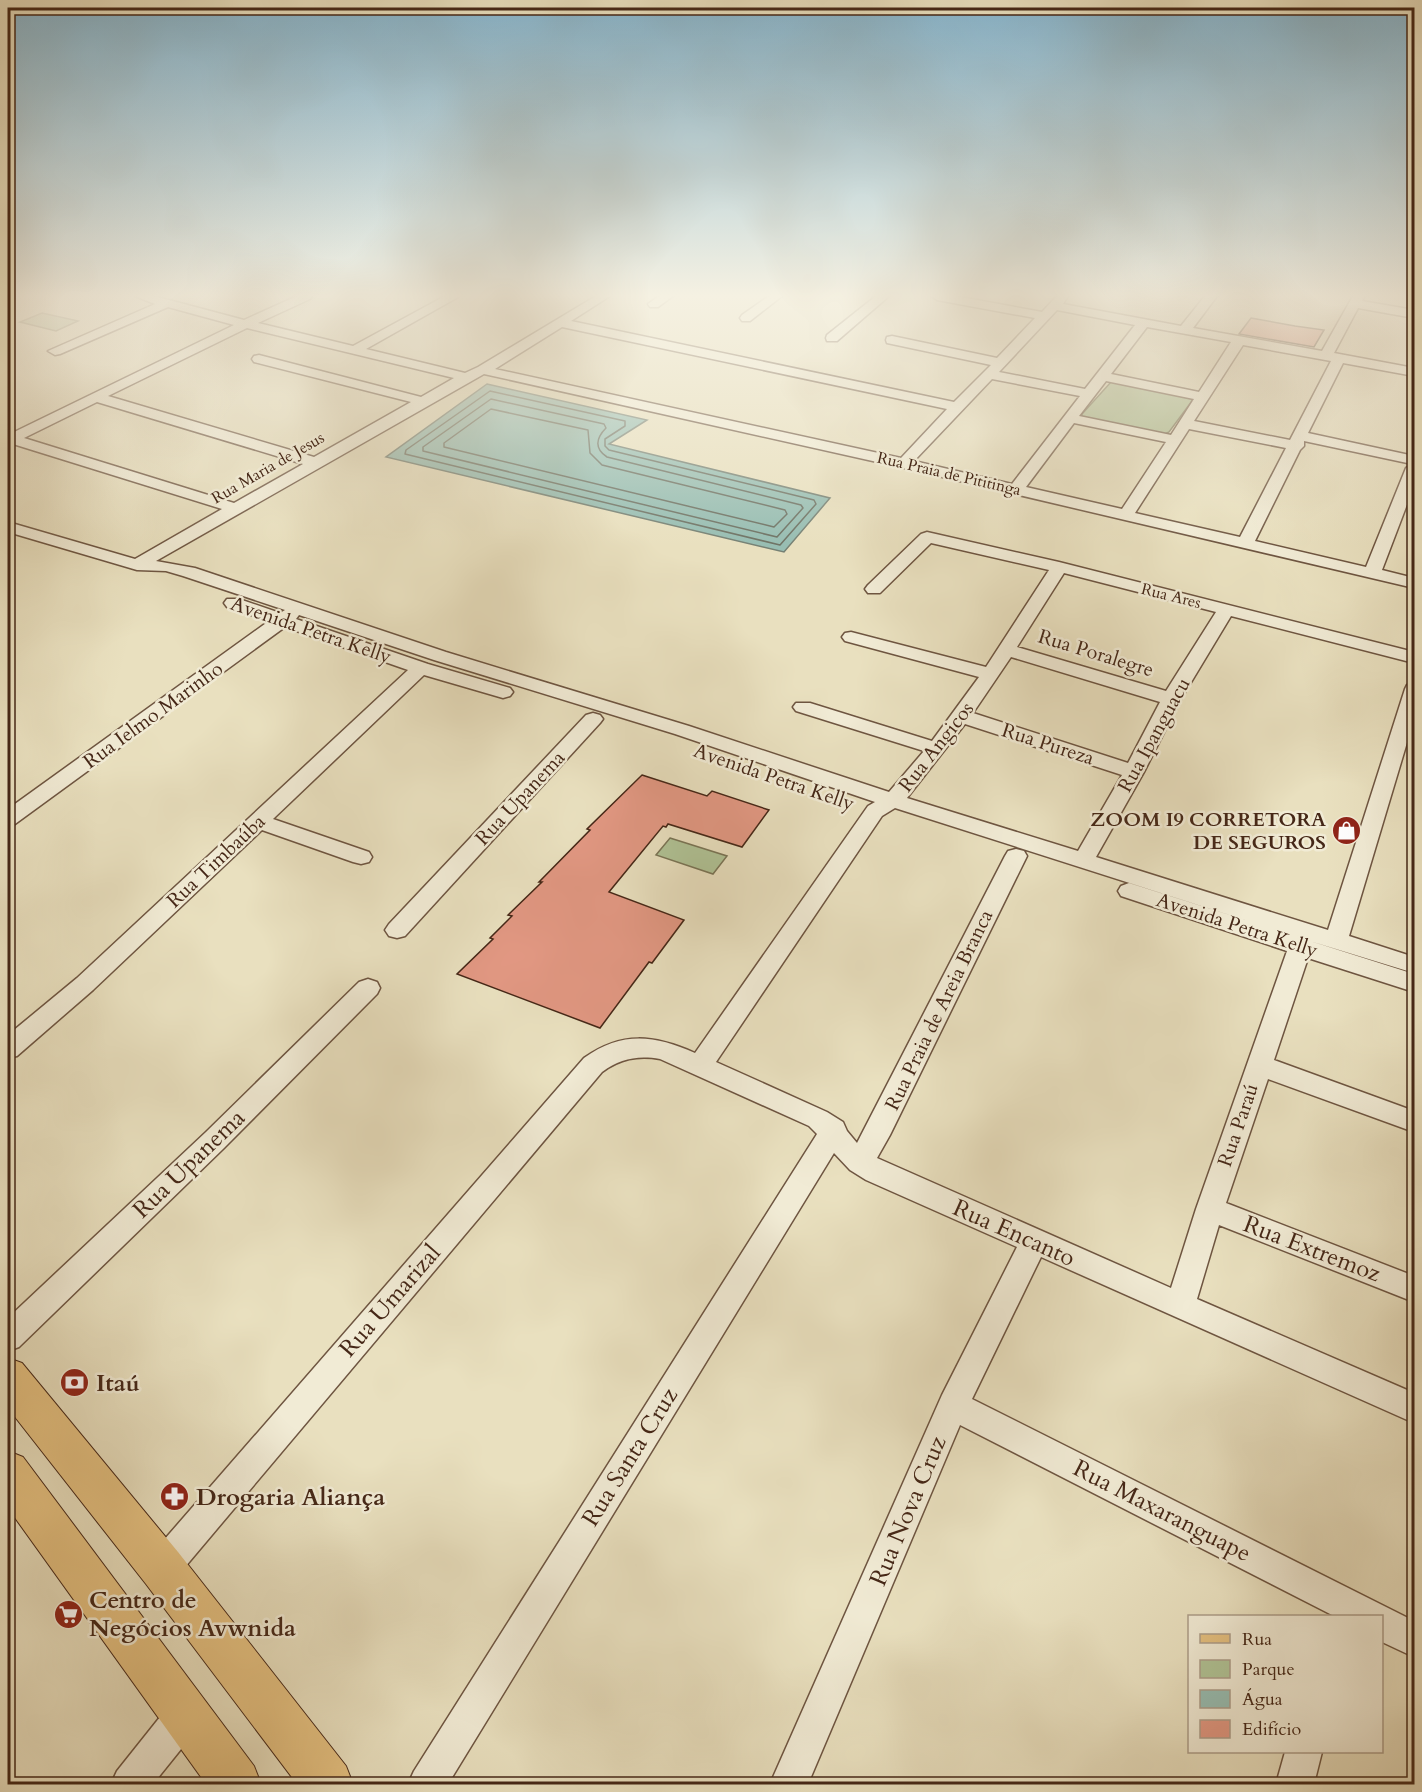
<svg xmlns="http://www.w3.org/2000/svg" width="1422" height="1792" viewBox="0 0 1422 1792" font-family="Cardo,serif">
	<rect width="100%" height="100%" fill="#e9e0bf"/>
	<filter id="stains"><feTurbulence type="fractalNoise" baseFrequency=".00333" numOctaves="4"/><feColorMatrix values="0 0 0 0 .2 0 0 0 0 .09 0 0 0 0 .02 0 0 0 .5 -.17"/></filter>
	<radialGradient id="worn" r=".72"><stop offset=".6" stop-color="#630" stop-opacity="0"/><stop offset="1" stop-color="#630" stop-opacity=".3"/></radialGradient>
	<!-- green -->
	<g fill="#b0c396" stroke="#7a7556" stroke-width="1.5">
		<polygon points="42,313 78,321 56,331 20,322"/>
		<polygon points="1111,382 1191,398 1192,401 1169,432 1165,434 1082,417 1082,414"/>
		<polygon points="670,838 727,856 713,874 656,855"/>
	</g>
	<!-- water -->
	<polygon fill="#97bdb2" stroke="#768174" stroke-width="1.5" points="487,384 647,420 609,444 830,498 784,552 386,457"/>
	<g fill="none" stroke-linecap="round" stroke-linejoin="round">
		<!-- shore -->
		<g stroke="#6e7264" stroke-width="1.5">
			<polygon points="490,391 625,421 625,426 605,439 605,446 609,450 814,500 816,504 780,545 405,454 406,450"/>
			<path d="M491,399L604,424L606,428C596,438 594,449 607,457L801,505L803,508L777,537L423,451V447Z"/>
			<polygon points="491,409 588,430 590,453 602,465 785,510 787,514 774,527 444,447 444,443"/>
		</g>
	</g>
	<!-- building -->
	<g fill="#e29883" stroke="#452717" stroke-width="1.5">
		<polygon points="1251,318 1295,326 1324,330 1314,347 1239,334"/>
		<polygon points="642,775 707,796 712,791 769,810 742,847 668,824 666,827 663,826 609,892 684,920 652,963 649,962 600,1028 457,974 493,939 490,938 512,916 508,915 542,882 539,882 590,830 587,829"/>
	</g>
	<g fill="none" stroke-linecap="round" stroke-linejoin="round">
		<defs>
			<g id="minor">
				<polygon points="8,296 15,296 8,300"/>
				<path d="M135,296H154L244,320L297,296H312L310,299L258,323L353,346L445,296H460L366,349L465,373L478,367L596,296H610L571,321L954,402L991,365L887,343L886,340L887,337L892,336L997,358L1035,318L937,300L931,296H955L1042,312L1057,296H1068L1063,304L1181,326L1205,296H1217L1193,328L1322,351L1353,296H1365L1362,301L1414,310V318L1358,308L1334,353L1414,368V376L1343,363L1308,433L1414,456V486L1382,570L1414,578V588L904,468L484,374L156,561L195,568L446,652L689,726L889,792L924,751L796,711L793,707L796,703H810L932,741L979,677L845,641L842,637L845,633L851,632L986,667L1049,570L931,543L880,593H868L865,589L868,585L921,534L927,532L1059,562L1414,652V663L1231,616L1181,699L1144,772L1096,857L1328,930L1405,689L1407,685L1414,683V719L1349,936L1414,957V973L1310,941L1414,974V992L1308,958L1274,1060L1414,1111V1132L1268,1079L1226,1203L1414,1276V1302L1219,1225L1197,1299L1414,1393V1423L1041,1257L972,1399L1414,1621V1657L1382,1642V1616H1334L960,1425L808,1784H770L942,1395L1017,1247L866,1180L850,1170L834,1153L448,1784H408L414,1771L817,1134L809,1126L660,1059C637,1055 620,1059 602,1072L174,1580L162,1585L150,1580L145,1568L150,1556L584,1058C622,1031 654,1035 695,1053L868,806L875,802L675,734L434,660L299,615L296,619L428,664L510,688L513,692L510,696L503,698L424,675L273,819L369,852L372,857L369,862L361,864L353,862L262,830L93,990L17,1056L8,1058V1035L77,978L408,670L285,627L15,824L8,826V809L269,621L227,607L224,603L227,599H239L280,613L285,610L183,576L166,571L137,570L8,532V522L135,559L222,509L13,444L8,445V435L234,325L168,307L60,354L55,355L48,351L155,304ZM1057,310L1135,325L1085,389L999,372ZM562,327L947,409L901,458L495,369ZM1147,327L1231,342L1199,392L1111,374ZM247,328L454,378L421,397L259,355L254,356L252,359L254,362L411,402L314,457L108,396ZM1243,345L1331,361L1290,440L1194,421ZM992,379L1080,396L1012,484L914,461ZM1106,381L1194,399L1171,435L1079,416ZM97,402L303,464L234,503L24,438ZM1074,423L1166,442L1122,509L1026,487ZM1189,429L1286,448L1240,537L1135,513ZM1304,441L1412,464L1406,468L1366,567L1255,541L1300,450L1304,446ZM1064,573L1216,612L1166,691L1017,647ZM1011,657L1160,702L1128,763L973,713ZM965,724L1122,775L1078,851L907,798ZM895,808L1299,937L1129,883L1121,886L1118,891L1121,896L1287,951L1196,1209L1171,1288L877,1158L890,1135L1027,856L1024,851L1016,849L1008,851L1005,856L857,1143L847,1131L843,1122L827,1112L716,1062L882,816Z"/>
				<polygon points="659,296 673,296 658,307 650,307 648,304"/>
				<polygon points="769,296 782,296 750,321 742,321 740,318 742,315"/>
				<polygon points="876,296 889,296 837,341 827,341 826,338 827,335"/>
				<polygon points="593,713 600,715 603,719 600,723 405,936 397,938 389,936 385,930 389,924 586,715"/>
				<polygon points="368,979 377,982 380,988 377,994 224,1148 19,1347 8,1351 8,1318 206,1132 359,982"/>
				<polygon points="185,1697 198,1702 203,1715 198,1728 153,1784 111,1784 117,1771 172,1702"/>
				<polygon points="1285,1752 1322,1752 1314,1784 1276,1784"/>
			</g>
			<g id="major">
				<polygon points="8,1358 22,1363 178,1552 346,1766 353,1784 297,1784 146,1584 8,1408"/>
				<polygon points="8,1451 23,1457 254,1766 261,1784 206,1784 8,1508"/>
			</g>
		</defs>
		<!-- minor casing -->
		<use href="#minor" stroke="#6e5541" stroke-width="3"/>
		<!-- major casing -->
		<use href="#major" stroke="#452717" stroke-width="2"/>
		<!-- minor -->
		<use href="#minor" fill="#f1ebd5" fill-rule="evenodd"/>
		<!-- major -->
		<use href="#major" fill="#e4c080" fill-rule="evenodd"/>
	</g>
	<!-- sky -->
	<linearGradient id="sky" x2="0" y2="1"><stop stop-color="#87b8d2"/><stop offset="0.54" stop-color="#f5f1e2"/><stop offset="1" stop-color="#f5f1e2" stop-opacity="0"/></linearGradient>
	<rect width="1422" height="547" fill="url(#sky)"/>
	<!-- icons -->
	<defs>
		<symbol id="shop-disc" viewBox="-11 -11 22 22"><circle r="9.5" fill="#8f2418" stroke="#f1ebd5"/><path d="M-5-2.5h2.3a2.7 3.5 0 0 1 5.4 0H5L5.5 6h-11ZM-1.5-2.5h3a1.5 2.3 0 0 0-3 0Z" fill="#fff"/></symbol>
		<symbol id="bank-disc" viewBox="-11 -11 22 22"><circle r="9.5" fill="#8f2418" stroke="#f1ebd5"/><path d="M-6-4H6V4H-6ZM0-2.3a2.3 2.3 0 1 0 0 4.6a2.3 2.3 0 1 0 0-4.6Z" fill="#fff"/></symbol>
		<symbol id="pharmacy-disc" viewBox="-11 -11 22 22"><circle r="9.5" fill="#8f2418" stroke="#f1ebd5"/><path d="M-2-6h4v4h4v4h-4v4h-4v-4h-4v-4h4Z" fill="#fff"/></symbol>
		<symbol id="supermarket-disc" viewBox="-11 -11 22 22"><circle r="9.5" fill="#8f2418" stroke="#f1ebd5"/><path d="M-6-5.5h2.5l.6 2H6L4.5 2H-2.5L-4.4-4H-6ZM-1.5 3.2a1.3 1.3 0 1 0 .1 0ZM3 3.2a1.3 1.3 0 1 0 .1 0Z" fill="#fff"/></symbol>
	</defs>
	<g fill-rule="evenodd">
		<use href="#shop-disc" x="1330" y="814" width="33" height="33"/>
		<use href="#bank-disc" x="58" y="1366" width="33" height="33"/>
		<use href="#pharmacy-disc" x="158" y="1480" width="33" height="33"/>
		<use href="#supermarket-disc" x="52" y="1598" width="33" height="33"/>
	</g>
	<g text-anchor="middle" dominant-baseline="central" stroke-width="5" stroke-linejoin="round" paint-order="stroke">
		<!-- far-street labels -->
		<g font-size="16" fill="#452717" stroke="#f1ebd5">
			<text transform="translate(268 468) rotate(-30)">Rua Maria de Jesus</text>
			<text transform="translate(949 474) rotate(13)">Rua Praia de Pititinga</text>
			<text transform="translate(1171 596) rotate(14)">Rua Ares</text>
		</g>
		<!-- street labels -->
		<g font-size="20" fill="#452717" stroke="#f1ebd5">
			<text transform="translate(311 630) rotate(19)">Avenida Petra Kelly</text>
			<text transform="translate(1096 653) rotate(17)">Rua Poralegre</text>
			<text transform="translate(153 715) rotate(-36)">Rua Ielmo Marinho</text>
			<text transform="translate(1154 735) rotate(-61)">Rua Ipanguacu</text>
			<text transform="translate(1048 744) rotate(18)">Rua Pureza</text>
			<text transform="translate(936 747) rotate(-52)">Rua Angicos</text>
			<text transform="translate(774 777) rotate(19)">Avenida Petra Kelly</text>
			<text transform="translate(520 798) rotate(-47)">Rua Upanema</text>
			<text transform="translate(216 861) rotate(-43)">Rua Timbaúba</text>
			<text transform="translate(1237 925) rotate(18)">Avenida Petra Kelly</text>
			<text transform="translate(939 1010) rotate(-64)">Rua Praia de Areia Branca</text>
			<text transform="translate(1238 1125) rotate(-71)">Rua Paraú</text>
		</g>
		<!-- poi labels -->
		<g font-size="20" font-weight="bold" fill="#452717" stroke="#f1ebd5" text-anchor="end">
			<text x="1326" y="819">ZOOM I9 CORRETORA<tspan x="1326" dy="23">DE SEGUROS</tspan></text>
		</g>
		<!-- near-street labels -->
		<g font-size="24" fill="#452717" stroke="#f1ebd5">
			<text transform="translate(189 1164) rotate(-44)">Rua Upanema</text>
			<text transform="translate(1014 1233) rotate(24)">Rua Encanto</text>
			<text transform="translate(1312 1249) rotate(21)">Rua Extremoz</text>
			<text transform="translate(390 1301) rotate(-49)">Rua Umarizal</text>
			<text transform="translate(630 1457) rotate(-58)">Rua Santa Cruz</text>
			<text transform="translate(908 1511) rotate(-67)">Rua Nova Cruz</text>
			<text transform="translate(1162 1511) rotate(27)">Rua Maxaranguape</text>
		</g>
		<!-- near-poi labels -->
		<g font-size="24" font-weight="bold" fill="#452717" stroke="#f1ebd5" text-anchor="start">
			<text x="96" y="1383">Itaú</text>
			<text x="196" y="1497">Drogaria Aliança</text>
			<text x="89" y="1600">Centro de<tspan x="89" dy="28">Negócios Avwnida</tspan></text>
		</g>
	</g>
	<!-- margin -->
	<rect width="1422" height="1792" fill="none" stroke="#e9e0bf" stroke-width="30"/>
	<rect x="9" y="9" width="1404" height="1774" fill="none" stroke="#452717" stroke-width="3"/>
	<rect x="15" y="15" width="1392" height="1762" fill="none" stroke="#452717" stroke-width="1.5"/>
	<!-- legend -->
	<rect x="1188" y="1615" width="195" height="138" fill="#f1ebd5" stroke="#ac9d89" stroke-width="1.5"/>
	<rect x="1200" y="1634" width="30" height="9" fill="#e4c080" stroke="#ac9d89" stroke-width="1.5"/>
	<text x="1242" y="1645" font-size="18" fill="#452717">Rua</text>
	<rect x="1200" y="1660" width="30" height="18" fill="#b0c396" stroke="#ac9d89" stroke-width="1.5"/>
	<text x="1242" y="1675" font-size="18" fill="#452717">Parque</text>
	<rect x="1200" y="1690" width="30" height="18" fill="#97bdb2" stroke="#ac9d89" stroke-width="1.5"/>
	<text x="1242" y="1705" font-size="18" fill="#452717">Água</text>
	<rect x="1200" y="1720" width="30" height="18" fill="#e29883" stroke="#ac9d89" stroke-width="1.5"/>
	<text x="1242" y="1735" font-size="18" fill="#452717">Edifício</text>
	<rect width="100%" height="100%" filter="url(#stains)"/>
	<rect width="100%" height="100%" fill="url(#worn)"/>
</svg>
